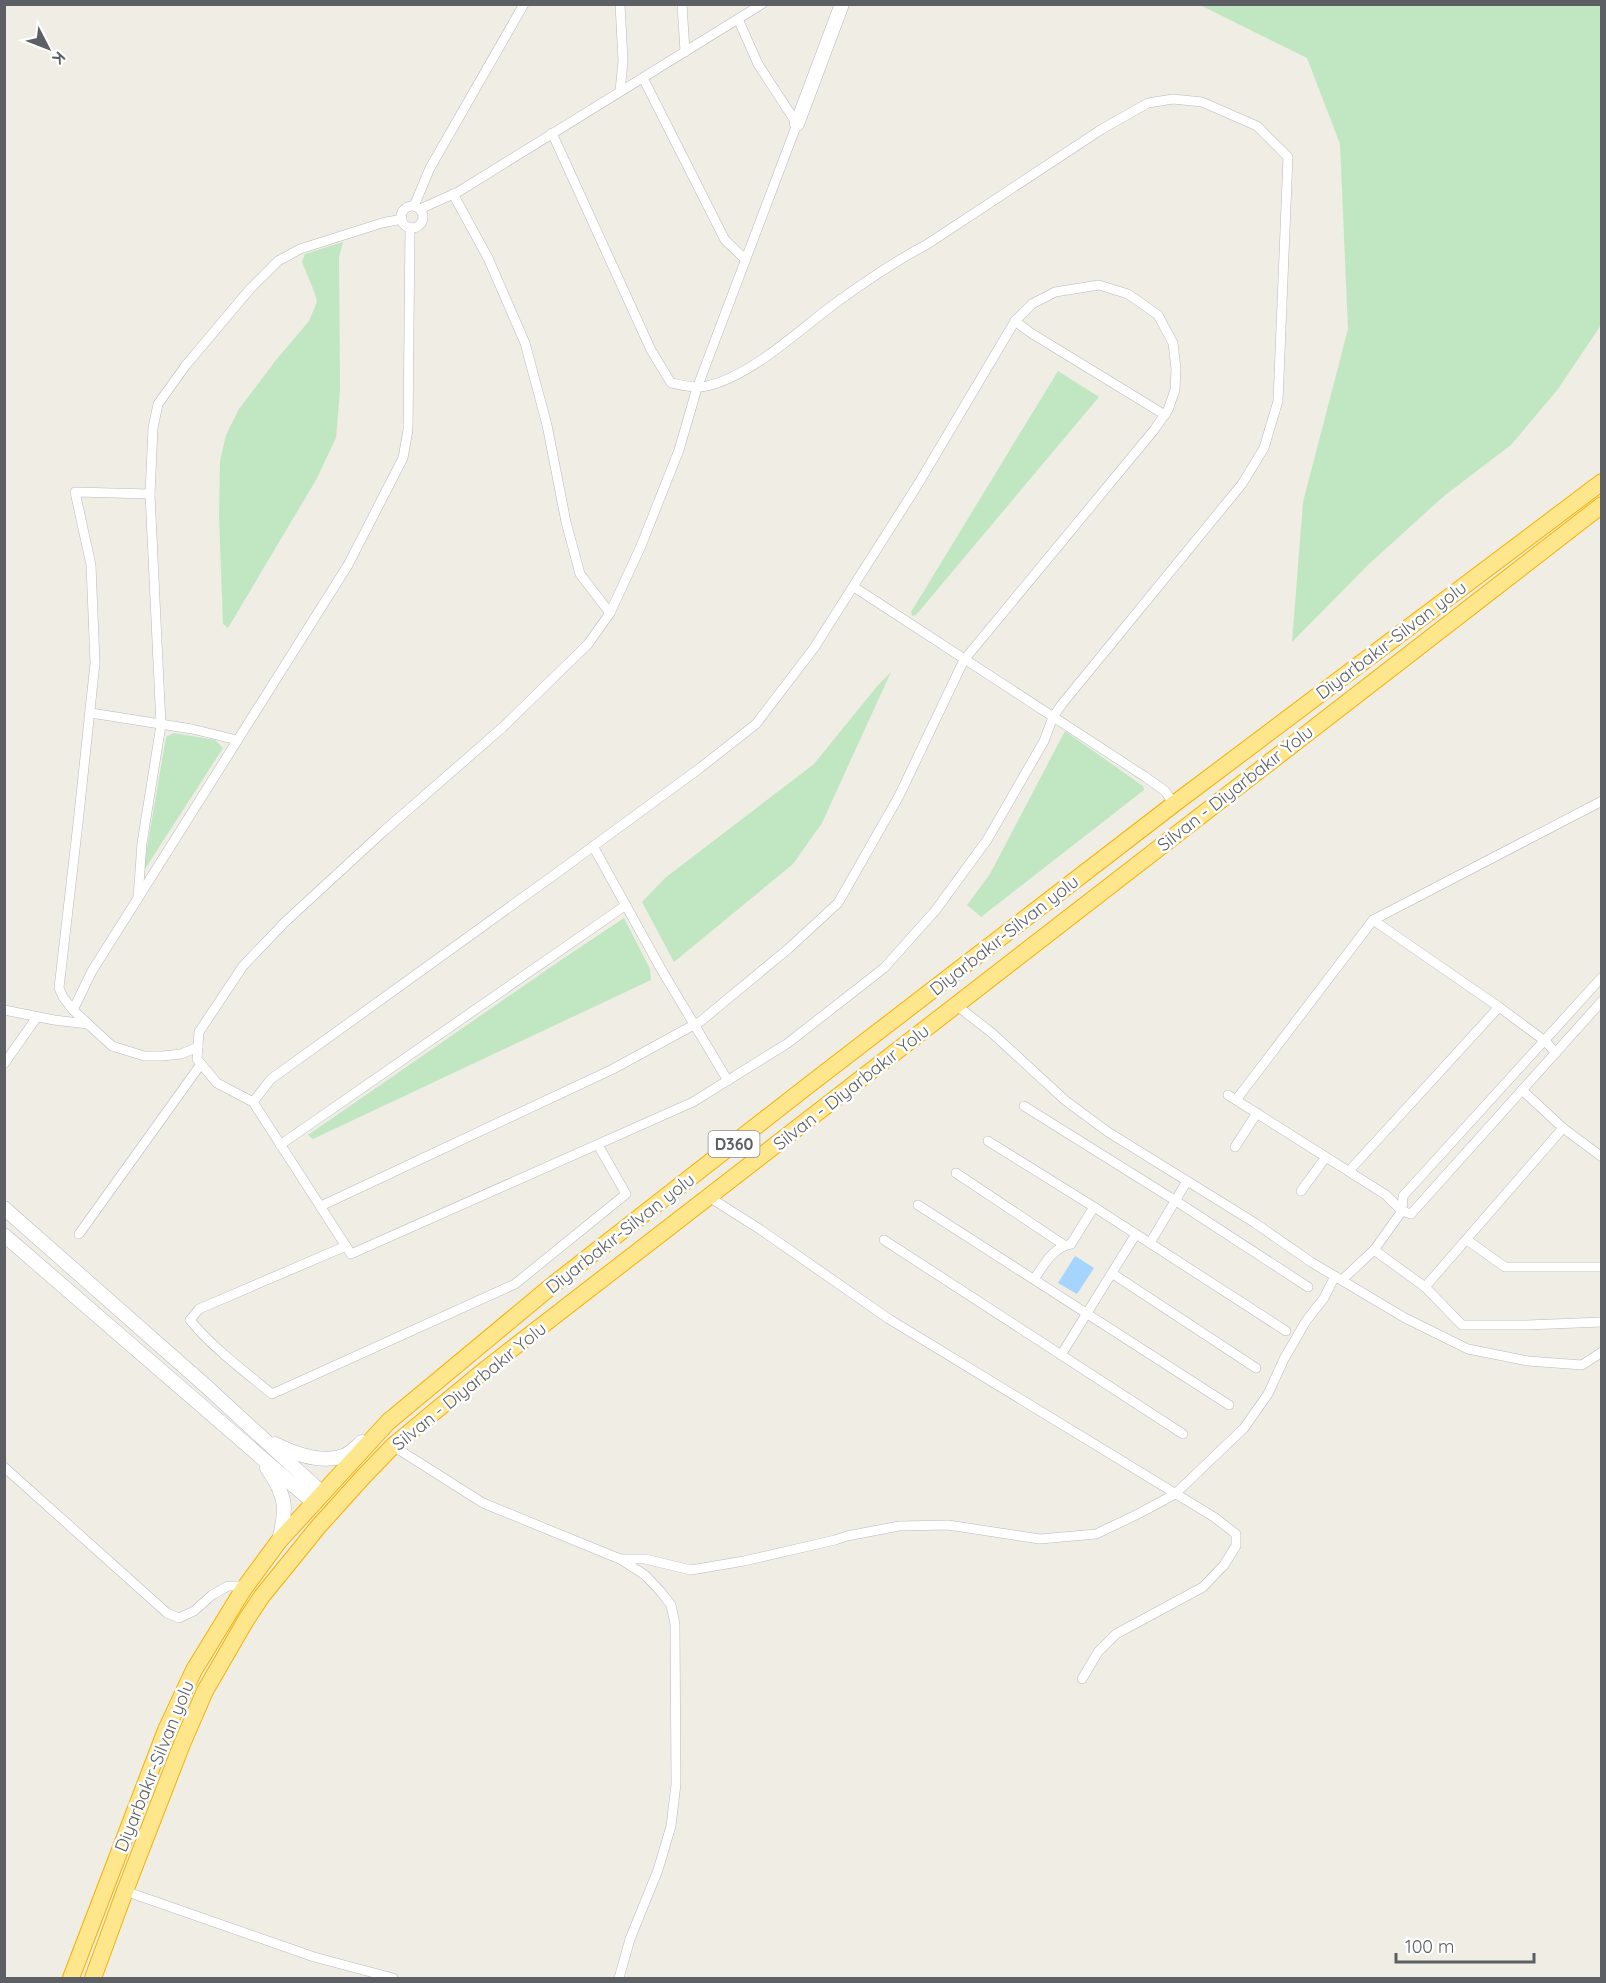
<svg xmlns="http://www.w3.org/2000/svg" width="1606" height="1983" viewBox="0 0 1606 1983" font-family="Quicksand,sans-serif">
	<rect width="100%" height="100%" fill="#efede4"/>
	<!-- green -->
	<g fill="#c1e7c2">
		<polygon points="1200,5 1601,5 1601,325 1558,389 1511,445 1444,496 1369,564 1292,642 1303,502 1348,329 1340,144 1307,58"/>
		<polygon points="343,242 339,257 340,390 336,438 316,480 228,628 223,624 219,516 220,461 226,435 239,409 276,360 309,321 317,302 314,291 302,262 305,254"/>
		<polygon points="1058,371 1099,397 916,615 912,616 911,612"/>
		<polygon points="891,672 822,823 793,864 674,962 642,902 665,878 814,764 878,685"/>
		<polygon points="1065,731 1143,786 1144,790 981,917 967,905 990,874"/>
		<polygon points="174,733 215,740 223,748 143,872 166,737"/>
		<polygon points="624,918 650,969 651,980 313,1139 308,1135 561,960"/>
	</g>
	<!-- water -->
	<polygon fill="#a5d4ff" points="1075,1256 1094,1268 1077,1294 1058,1283"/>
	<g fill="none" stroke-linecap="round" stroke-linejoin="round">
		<defs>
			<g id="street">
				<polyline points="682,4 685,52"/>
				<polyline points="643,78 725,240 745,259"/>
				<polyline points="620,91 623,61 620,4"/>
				<path d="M552,133L651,350L671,383C683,385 695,389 707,386C752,376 801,328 837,302C866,281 895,261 926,245L1102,129L1148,103L1173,99L1202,102L1257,126L1288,157L1278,401L1264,448L1242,484L1062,704L1053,717L1044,741L987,840L935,911L884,968L788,1043L693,1102L351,1254L253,1102L217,1083L197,1059L199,1032L243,966L285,922L385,830L503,727L588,644L610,613L641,546L679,450L697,388L797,124L758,64L738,19"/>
				<polyline points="453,194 488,258 525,343 547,425 566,522 580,574 610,613"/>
				<polyline points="414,206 430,168 524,4"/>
				<circle cx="412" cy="217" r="11"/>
				<polyline points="420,209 458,192 762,4"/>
				<polyline points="1015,321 1031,333 1165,415"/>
				<polyline points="150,494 75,492 91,565 95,663 78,823 59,988 63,997 73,1010 112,1046 144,1056 163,1056 181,1054 198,1047"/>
				<polyline points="854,587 1144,776 1165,791 1174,804"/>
				<polyline points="91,713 192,729 237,740"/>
				<polyline points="593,846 661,969 728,1081"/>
				<polyline points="138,898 142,843 161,725 150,494 153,428 158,404 186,365 250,289 278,261 300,249 382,223 402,219"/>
				<polyline points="1373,920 1499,1007 1545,1041 1556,1053"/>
				<polyline points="956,1005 992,1033 1066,1101 1108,1132 1255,1223 1311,1262 1405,1318 1468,1349 1528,1361 1582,1365 1602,1352"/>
				<polyline points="4,1010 54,1020 88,1024"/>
				<polyline points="73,1010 92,971 348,565 403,458 408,430 410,227"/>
				<polyline points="4,1064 37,1017"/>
				<polyline points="1522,1090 1563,1128 1602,1157"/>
				<polyline points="1228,1095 1386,1195 1402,1211 1411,1214 1602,1001"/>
				<polyline points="1236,1100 1373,920 1602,801"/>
				<polyline points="253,1102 271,1079 554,875 700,768 756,724 814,648 917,486 1015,321 1032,304 1055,292 1099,285 1128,294 1158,315 1173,343 1176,369 1175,390 1168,410 1154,430 964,660 899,796 838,903 788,949 701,1021 613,1069 321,1206"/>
				<polyline points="1024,1106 1176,1201 1308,1287"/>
				<polyline points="988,1141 1094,1207 1286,1331"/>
				<polyline points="280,1145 626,905"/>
				<polyline points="1235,1147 1257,1113"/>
				<polyline points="1349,1171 1499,1007"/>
				<polyline points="956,1173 1064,1245"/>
				<polyline points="1301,1191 1326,1157"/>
				<polyline points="709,1197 761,1230 889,1319 1214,1517 1236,1534 1236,1546 1224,1565 1203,1587 1116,1634 1098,1652 1082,1679"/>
				<polyline points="918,1205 1229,1405"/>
				<polyline points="79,1234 201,1064"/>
				<polyline points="884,1240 1183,1434"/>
				<polyline points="1467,1240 1505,1267 1602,1267"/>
				<polyline points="1150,1243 1187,1181"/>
				<path d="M346,1246L199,1309L190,1320C213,1348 244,1371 272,1394L515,1284L626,1194L598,1145"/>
				<polyline points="1374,1250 1425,1287 1462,1325 1527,1325 1602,1322"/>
				<polyline points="1113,1274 1256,1368"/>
				<path d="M1034,1279C1044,1265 1053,1247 1071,1244L1094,1207"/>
				<polyline points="1342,1280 1374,1250 1402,1211 1403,1196 1602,977"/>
				<polyline points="1425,1287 1563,1128"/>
				<polyline points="1061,1355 1136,1234"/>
				<polyline points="393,1446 483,1503 620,1559 645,1559 691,1570 744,1561 835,1540 847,1536 899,1526 948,1525 1040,1539 1096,1534 1138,1514 1175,1494 1244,1428 1268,1394 1284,1359 1306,1321 1324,1298 1335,1276"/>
				<polyline points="4,1467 167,1613 179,1618 194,1611 212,1595 228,1586 246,1586"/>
				<polyline points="125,1891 314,1957 393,1978"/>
				<polyline points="619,1978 630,1939 658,1870 671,1826 676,1784 675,1624 671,1605 661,1592 645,1575 620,1559"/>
			</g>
			<g id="secondary">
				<polyline points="797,124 842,4"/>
				<polyline points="4,1208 207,1387 322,1493"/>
				<polyline points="4,1235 314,1503"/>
				<path d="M275,1444C295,1454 321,1464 343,1456C350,1454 356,1447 362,1442"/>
				<path d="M267,1468C287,1497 287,1508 279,1541"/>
			</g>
			<g id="highway">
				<polyline points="71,1978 166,1730 194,1670 243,1590 279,1541 388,1422 554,1284 805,1088 1174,804 1602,482"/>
				<polyline points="93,1978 125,1891 182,1744 205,1691 246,1620 262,1596 318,1527 363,1477 393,1446 486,1369 1602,505"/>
			</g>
		</defs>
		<!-- street casing -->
		<use href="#street" stroke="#b7babf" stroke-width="10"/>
		<!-- secondary casing -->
		<use href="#secondary" stroke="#b8bbc1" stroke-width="15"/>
		<!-- highway casing -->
		<use href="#highway" stroke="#f4b100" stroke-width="18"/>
		<!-- street -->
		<use href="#street" stroke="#fff" stroke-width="9"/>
		<!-- secondary -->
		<use href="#secondary" stroke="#fff" stroke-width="14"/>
		<!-- highway -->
		<use href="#highway" stroke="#fee68c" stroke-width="16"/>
	</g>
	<g text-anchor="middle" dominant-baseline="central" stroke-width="5" stroke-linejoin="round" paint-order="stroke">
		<!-- shield labels -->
		<rect fill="#fff" stroke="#8d9093" stroke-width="1.5" x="708.5" y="1131" width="51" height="26" rx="4.5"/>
		<g font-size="16" font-weight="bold" fill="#5c6065">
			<text x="734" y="1144">D360</text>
		</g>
		<!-- street labels -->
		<g font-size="18" fill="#5c6065" stroke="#fff">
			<text transform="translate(1391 640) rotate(-37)">Diyarbakır-Silvan yolu</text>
			<text transform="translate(1235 788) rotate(-38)">Silvan - Diyarbakır Yolu</text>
			<text transform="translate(1004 935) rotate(-38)">Diyarbakır-Silvan yolu</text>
			<text transform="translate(851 1087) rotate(-38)">Silvan - Diyarbakır Yolu</text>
			<text transform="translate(620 1233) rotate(-38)">Diyarbakır-Silvan yolu</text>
			<text transform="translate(469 1386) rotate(-39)">Silvan - Diyarbakır Yolu</text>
			<text transform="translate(154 1766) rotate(-68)">Diyarbakır-Silvan yolu</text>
		</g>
	</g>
	<!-- border -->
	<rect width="1606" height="1983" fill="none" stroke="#5c6065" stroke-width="12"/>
	<!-- north arrow -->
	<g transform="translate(48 48) rotate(132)" stroke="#ffffff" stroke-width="4.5" paint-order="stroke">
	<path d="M0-4.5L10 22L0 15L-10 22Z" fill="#5c6065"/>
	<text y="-9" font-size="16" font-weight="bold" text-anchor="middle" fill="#5c6065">K</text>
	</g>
	<!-- scale -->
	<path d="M1396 1953v9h138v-9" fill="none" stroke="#5c6065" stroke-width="3"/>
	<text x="1405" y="1953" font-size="18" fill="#5c6065" stroke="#ffffff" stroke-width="4.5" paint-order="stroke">100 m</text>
</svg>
